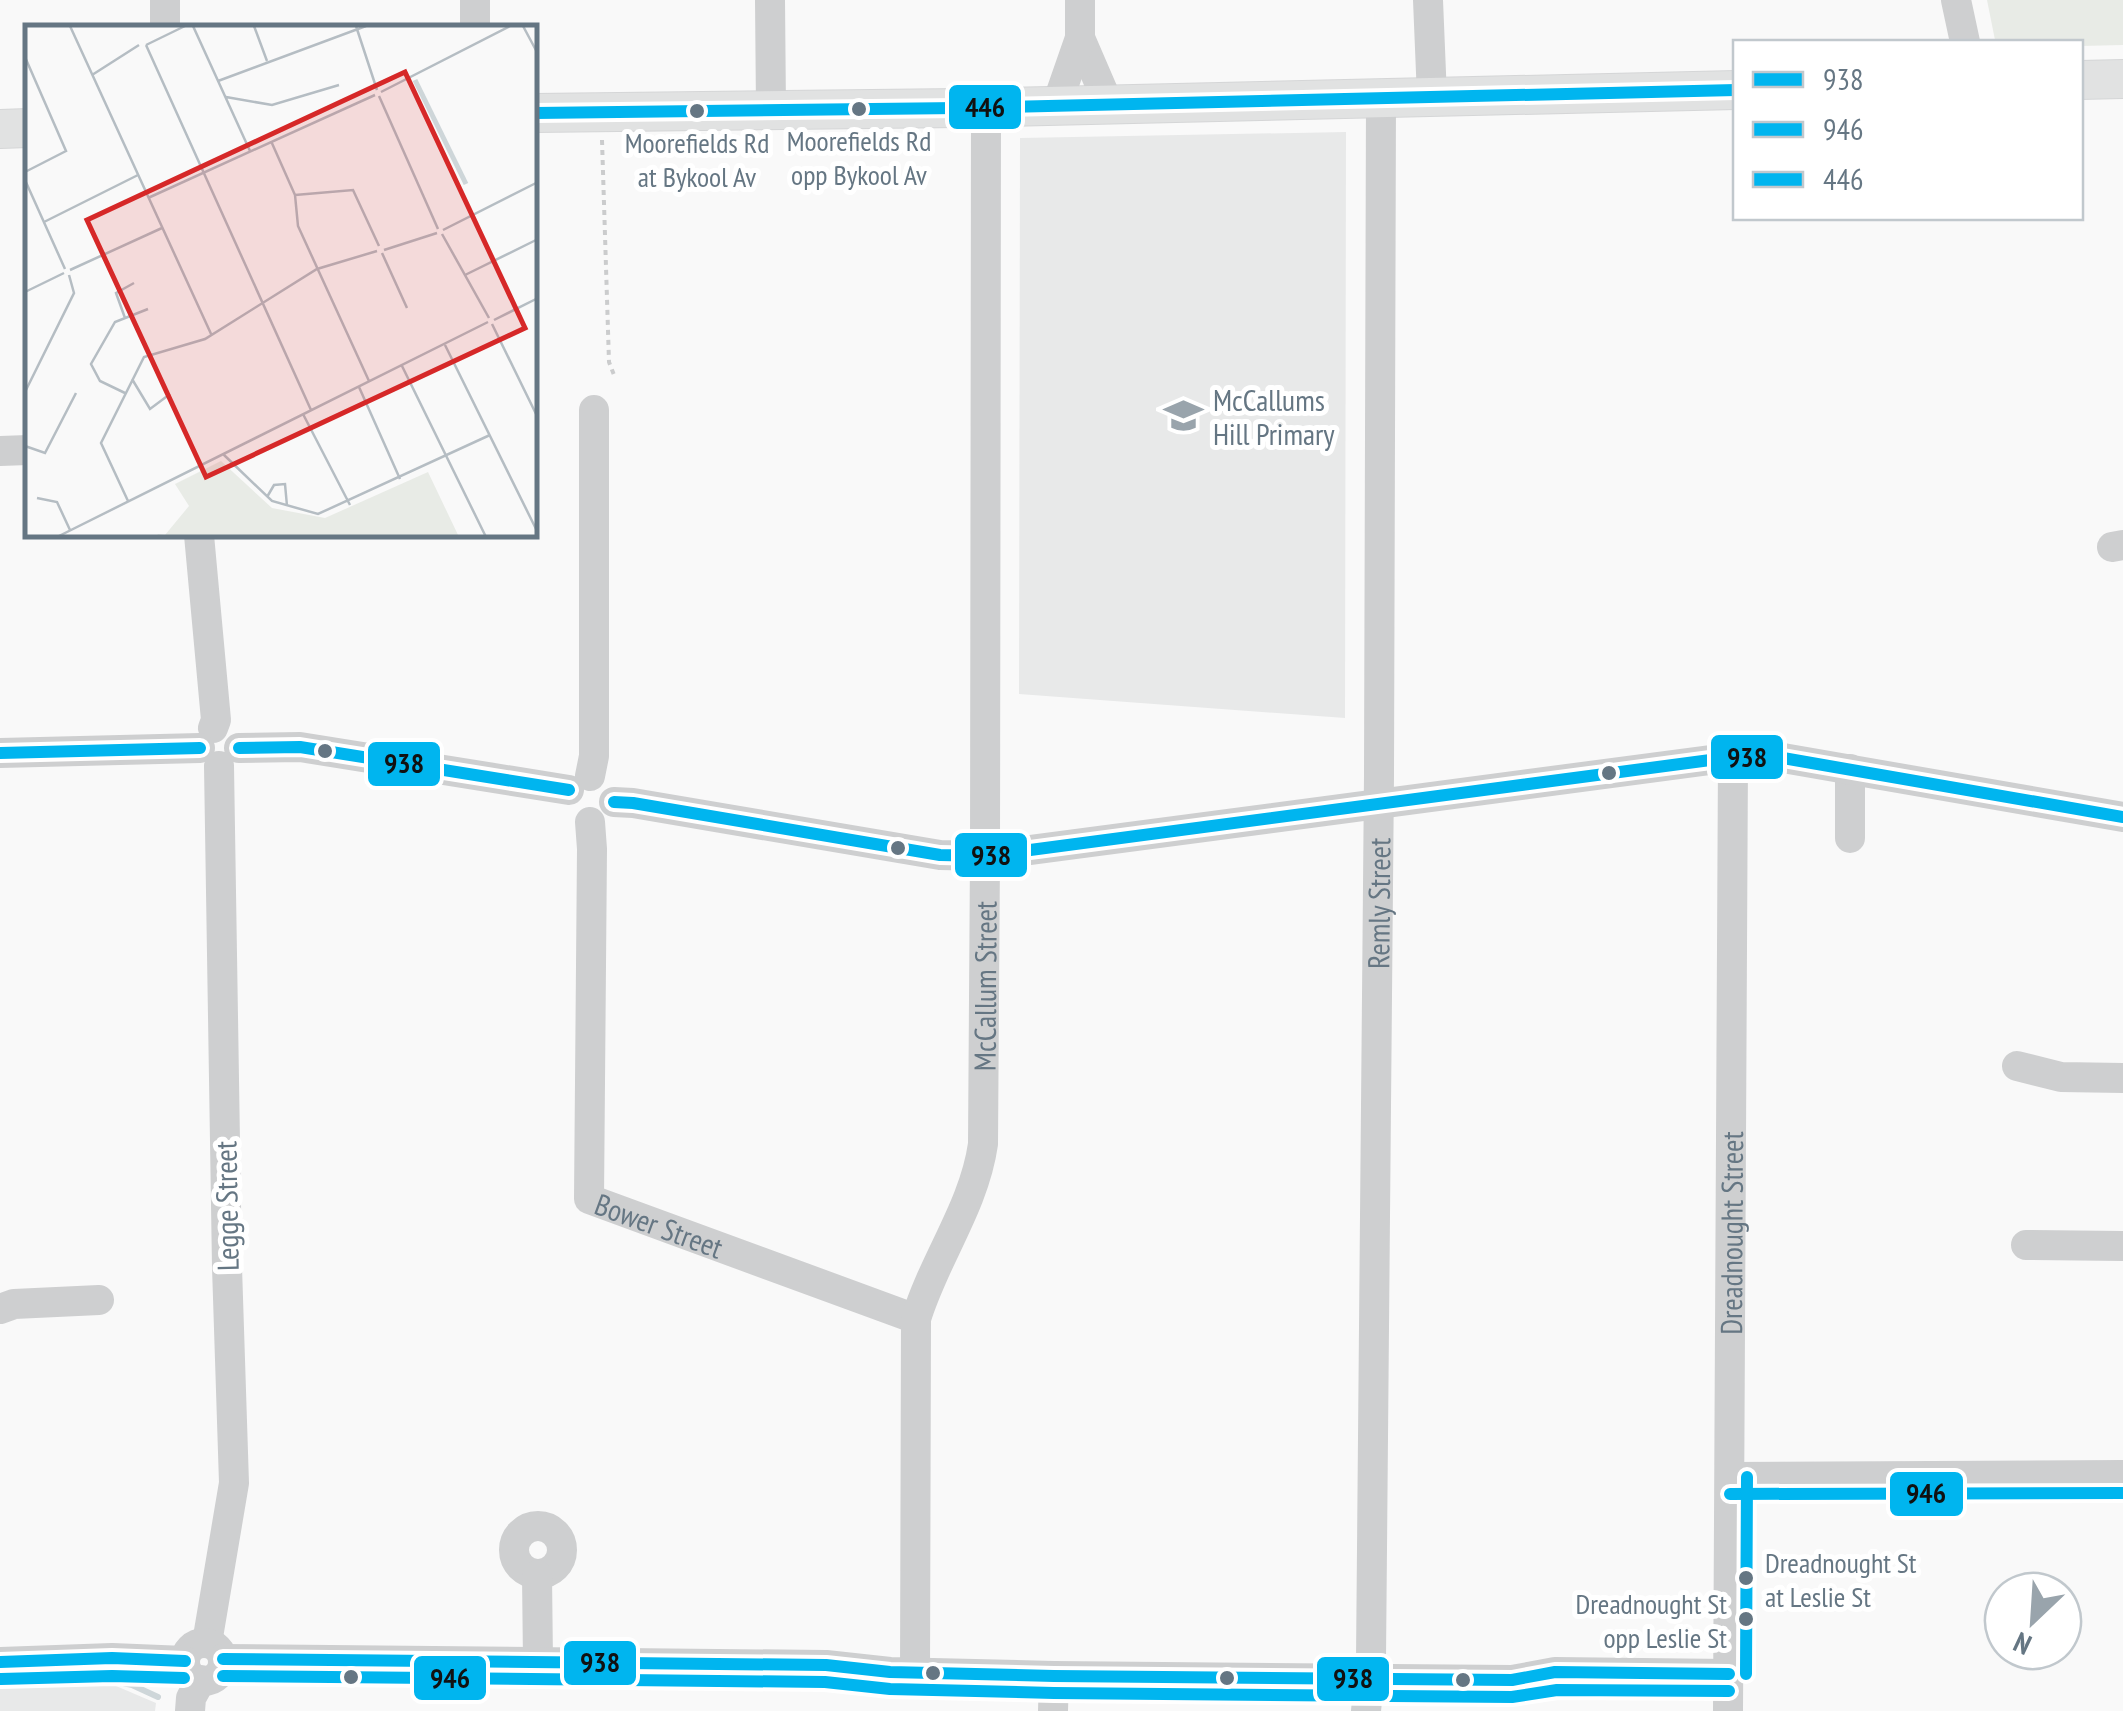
<svg xmlns="http://www.w3.org/2000/svg" width="2123" height="1711" viewBox="0 0 2123 1711" font-family="'PT Sans Narrow',sans-serif">
	<rect width="100%" height="100%" fill="#f9f9f9"/>
	<!-- built -->
	<g fill="#e8e9e9">
		<polygon points="1346,132 1345,718 1019,694 1020,138"/>
		<polygon points="109,1683 156,1703 155,1711 0,1711 0,1688"/>
	</g>
	<!-- green -->
	<polygon fill="#e8ebe6" points="1987,0 2123,0 2123,45 2081,46 2080,42 1998,42 1995,40"/>
	<g fill="none" stroke-linecap="round" stroke-linejoin="round">
		<!-- stream -->
		<polyline stroke="#ced6d9" stroke-width="6" points="0,1683 106,1679 132,1685 158,1697"/>
		<defs>
			<g id="major">
				<polyline points="2080,80 2123,79"/>
				<polyline points="535,113 959,108 1736,90"/>
				<polyline points="0,129 28,128"/>
			</g>
		</defs>
		<!-- major casing -->
		<use href="#major" stroke="#d5d6d7" stroke-width="40"/>
		<!-- path -->
		<polyline stroke="#cbcccd" stroke-width="4" stroke-dasharray="5 5" stroke-linecap="butt" points="602,140 609,362 614,375"/>
		<!-- minor -->
		<g stroke="#cecfd0" stroke-width="30">
			<polyline points="165,0 165,28"/>
			<polyline points="475,0 475,28"/>
			<polyline points="770,0 771,109"/>
			<polyline points="1428,0 1432,97"/>
			<polyline points="1956,0 1965,42"/>
			<polyline points="1080,38 1108,103"/>
			<polyline points="1057,104 1080,38 1080,0"/>
			<polyline points="0,451 28,450"/>
			<polyline points="199,535 216,720 213,728"/>
			<polyline points="2112,547 2123,545"/>
			<polyline points="239,748 300,747 569,790"/>
			<polyline points="0,753 200,748"/>
			<polyline points="1850,769 1850,838"/>
			<polyline points="590,776 594,756 594,410"/>
			<polyline points="614,802 633,803 940,855 985,856 1733,757 1783,758 2123,817"/>
			<path id="s1" d="M590,822L592,849L589,1199L916,1319"/>
			<polyline points="2017,1066 2061,1077 2123,1078"/>
			<polyline points="2026,1245 2123,1246"/>
			<polyline points="0,1309 14,1304 99,1300"/>
			<polyline points="1730,1477 2123,1475"/>
			<circle cx="538" cy="1550" r="24"/>
			<polyline points="537,1575 538,1662"/>
			<polyline points="207,1643 234,1483 227,1267 219,766"/>
			<circle cx="204" cy="1662" r="19"/>
			<polyline points="223,1659 826,1665 890,1672 1054,1676 1512,1680 1555,1672 1729,1674"/>
			<polyline points="0,1662 112,1658 185,1661"/>
			<path id="s2" d="M915,1673L916,1319C934,1259 974,1207 983,1144L985,856L986,107"/>
			<polyline points="190,1711 191,1698 201,1680"/>
			<polyline points="1053,1711 1054,1676"/>
			<path id="s3" d="M1366,1711L1371,1659L1379,775L1381,98"/>
			<path id="s4" d="M1728,1711L1733,757"/>
		</g>
		<!-- major -->
		<use href="#major" stroke="#e1e2e2" stroke-width="38"/>
		<defs>
			<g id="bus-1">
				<polyline points="239,748 300,747 569,790"/>
				<polyline points="0,753 200,748"/>
				<polyline points="614,802 633,803 940,855 985,856 1733,757 1783,758 2123,817"/>
				<polyline points="223,1659 826,1665 890,1672 1054,1676 1512,1680 1555,1672 1729,1674"/>
				<polyline points="0,1662 112,1658 185,1661"/>
			</g>
			<g id="bus-2">
				<polyline points="1730,1494 2123,1493"/>
				<polyline points="1746,1674 1747,1477"/>
				<polyline points="223,1676 825,1682 890,1689 1054,1693 1512,1697 1557,1690 1729,1691"/>
				<polyline points="1,1679 112,1676 184,1678"/>
			</g>
			<polyline id="bus-3" points="535,113 959,108 1736,90"/>
		</defs>
		<!-- bus-1 casing -->
		<use href="#bus-1" stroke="#fff" stroke-width="20"/>
		<!-- bus-2 casing -->
		<use href="#bus-2" stroke="#fff" stroke-width="20"/>
		<!-- bus-3 casing -->
		<use href="#bus-3" stroke="#fff" stroke-width="20"/>
		<!-- bus-1 -->
		<use href="#bus-1" stroke="#00b5ef" stroke-width="12"/>
		<!-- bus-2 -->
		<use href="#bus-2" stroke="#00b5ef" stroke-width="12"/>
		<!-- bus-3 -->
		<use href="#bus-3" stroke="#00b5ef" stroke-width="12"/>
	</g>
	<!-- icons -->
	<defs>
		<symbol id="school-bare" viewBox="-9 -9 18 18"><path d="M0-5L7-2L0 1L-7-2ZM-4 1L0 2.5L4 1V4Q0 6-4 4Z" fill="#99a4ac" stroke="#fff" stroke-width="2.5" paint-order="stroke"/></symbol>
	</defs>
	<g fill-rule="evenodd">
		<use href="#school-bare" x="1156" y="388" width="55" height="55"/>
	</g>
	<!-- markers -->
	<g fill="#657683" stroke="#fff" stroke-width="4">
		<circle cx="859" cy="109" r="9"/>
		<circle cx="697" cy="111" r="9"/>
		<circle cx="325" cy="751" r="9"/>
		<circle cx="1609" cy="773" r="9"/>
		<circle cx="898" cy="848" r="9"/>
		<circle cx="1746" cy="1578" r="9"/>
		<circle cx="1746" cy="1619" r="9"/>
		<circle cx="933" cy="1673" r="9"/>
		<circle cx="351" cy="1677" r="9"/>
		<circle cx="1227" cy="1678" r="9"/>
		<circle cx="1463" cy="1680" r="9"/>
	</g>
	<g text-anchor="middle" dominant-baseline="central" stroke-width="10" stroke-linejoin="round" paint-order="stroke">
		<!-- bus labels -->
		<g font-size="28" fill="#657683" stroke="#fff">
			<text x="859" y="140">Moorefields Rd<tspan x="859" dy="34">opp Bykool Av</tspan></text>
			<text x="697" y="142">Moorefields Rd<tspan x="697" dy="34">at Bykool Av</tspan></text>
			<text x="1765" y="1562" text-anchor="start">Dreadnought St<tspan x="1765" dy="34">at Leslie St</tspan></text>
			<text x="1727" y="1603" text-anchor="end">Dreadnought St<tspan x="1727" dy="34">opp Leslie St</tspan></text>
		</g>
		<!-- poi labels -->
		<g font-size="30" fill="#657683" stroke="#fff" text-anchor="start">
			<text x="1213" y="399">McCallums<tspan x="1213" dy="34">Hill Primary</tspan></text>
		</g>
		<!-- street labels -->
		<g font-size="30" fill="#657683" stroke="#fff">
			<text stroke="none"><textPath href="#s3" startOffset="808">Remly Street</textPath></text>
			<text stroke="none"><textPath href="#s2" startOffset="700">McCallum Street</textPath></text>
			<text transform="translate(226 1206) rotate(-91)">Legge Street</text>
			<text stroke="none"><textPath href="#s1" startOffset="452">Bower Street</textPath></text>
			<text stroke="none"><textPath href="#s4" startOffset="478">Dreadnought Street</textPath></text>
		</g>
	</g>
	<!-- overview -->
	<g transform="translate(25 25)">
		<rect width="512" height="512" fill="#f9f9f9"/>
		<path d="M196,436L247,483L300,493L403,447L434,512H136L132,509L140,510L164,481L150,459Z" fill="#e8ebe6"/>
		<path fill="none" stroke="#ced6d9" stroke-width="5" d="M390,55L441,159"/>
		<path fill="none" stroke="#b5bdc3" stroke-width="2.5" d="M45,1L187,311M168,1L225,126M229,1L242,36M331,1L352,65M498,1L513,29M121,20L286,385M121,20L160,1M0,32L41,126L0,147M67,50L114,20M193,56L341,1M356,67L485,1M354,71L413,204M201,72L247,80L314,60M246,116L270,170L273,201L344,356M0,155L40,244M270,170L328,165L354,221M123,173L350,70M19,197L113,150M418,205L513,157M417,209L464,293M359,225L412,208M357,228L382,283M45,245L137,203M440,250L513,214M0,267L39,248M100,293L91,268L109,258M469,295L513,273M467,299L513,393M420,320L513,508M377,341L461,512M107,354L125,384L145,369M334,362L375,454M0,367L49,268L44,250M100,368L75,356L66,339L90,297L123,284M278,389L325,480M0,421L20,428L51,368M198,429L247,476L293,489L465,410M242,472L249,460L260,459L262,481M12,473L32,477L45,505M103,476L76,418L119,332L180,314L292,244L352,226M32,512L463,297"/>
		<path fill="#d62828" fill-opacity="0.15" stroke="#d62828" stroke-width="5" d="M380,47L500,303L181,452L62,195Z"/>
		<rect width="512" height="512" fill="none" stroke="#657683" stroke-width="5"/>
	</g>
	<g stroke="#fff" stroke-width="4">
		<rect x="947" y="83" width="76" height="48" rx="10" fill="#00b5ef"/>
		<rect x="1709" y="733" width="76" height="48" rx="10" fill="#00b5ef"/>
		<rect x="366" y="740" width="76" height="48" rx="10" fill="#00b5ef"/>
		<rect x="953" y="831" width="76" height="48" rx="10" fill="#00b5ef"/>
		<rect x="1888" y="1470" width="77" height="48" rx="10" fill="#00b5ef"/>
		<rect x="562" y="1639" width="76" height="48" rx="10" fill="#00b5ef"/>
		<rect x="412" y="1654" width="76" height="48" rx="10" fill="#00b5ef"/>
		<rect x="1315" y="1655" width="76" height="48" rx="10" fill="#00b5ef"/>
	</g>
	<g font-size="28" text-anchor="middle" font-weight="bold" fill="#111">
		<text x="985" y="117">446</text>
		<text x="1747" y="767">938</text>
		<text x="404" y="773">938</text>
		<text x="991" y="865">938</text>
		<text x="1926" y="1503">946</text>
		<text x="600" y="1672">938</text>
		<text x="450" y="1688">946</text>
		<text x="1353" y="1688">938</text>
	</g>
	<!-- legend -->
	<rect x="1733" y="40" width="350" height="180" fill="#ffffff" stroke="#c1c8cd" stroke-width="2.5"/>
	<rect x="1753" y="72" width="50" height="15" fill="#00b5ef" stroke="#c1c8cd" stroke-width="2.5"/>
	<text x="1823" y="90" font-size="30" fill="#657683">938</text>
	<rect x="1753" y="122" width="50" height="15" fill="#00b5ef" stroke="#c1c8cd" stroke-width="2.5"/>
	<text x="1823" y="140" font-size="30" fill="#657683">946</text>
	<rect x="1753" y="172" width="50" height="15" fill="#00b5ef" stroke="#c1c8cd" stroke-width="2.5"/>
	<text x="1823" y="190" font-size="30" fill="#657683">446</text>
	<!-- north arrow -->
	<g transform="translate(2033 1621) rotate(205)"><circle r="48" fill="#ffffff" stroke="#c1c8cd" stroke-width="2.5"/>
	<path d="M0-8L18 38L0 25L-18 38Z" fill="#99a4ac"/>
	<text y="-15" font-size="28" font-weight="bold" text-anchor="middle" fill="#657683">N</text>
	</g>
</svg>
